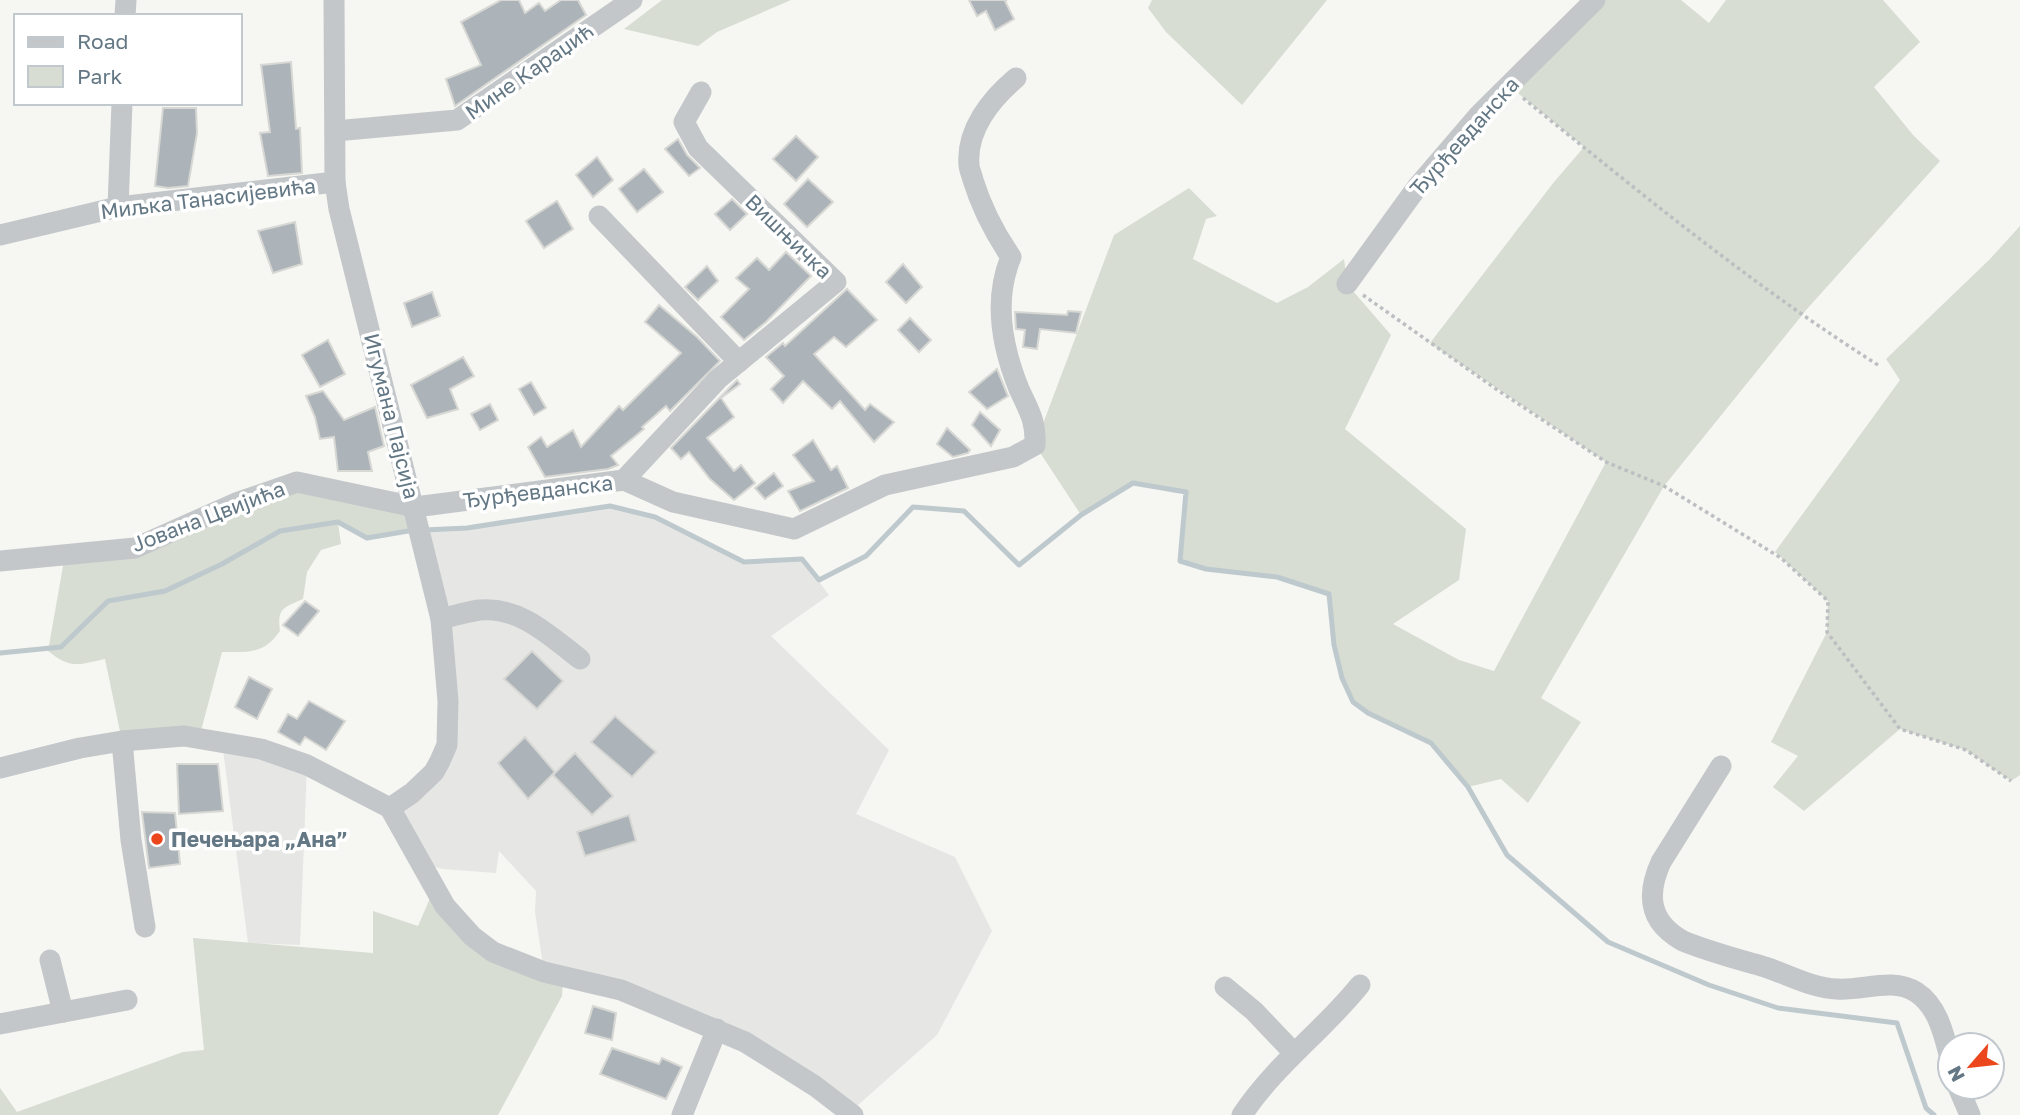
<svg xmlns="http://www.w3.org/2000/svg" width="2020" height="1115" viewBox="0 0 2020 1115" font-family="'Golos Text',sans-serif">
	<rect width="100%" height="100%" fill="#f6f6f2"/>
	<!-- built -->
	<g fill="#e6e7e5">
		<polygon points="610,506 655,517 744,562 802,559 829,595 771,636 889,750 856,814 955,857 992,931 937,1035 849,1113 744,1042 544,972 535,912 536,891 499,851 496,873 442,869 419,862 390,808 447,745 419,530 467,528"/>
		<polygon points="222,742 307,765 300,945 248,943"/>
	</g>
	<!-- green -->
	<g fill="#d7ddd2">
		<polygon points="662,0 791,0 717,32 698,46 624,29"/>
		<polygon points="1152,0 1327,0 1242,105 1166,32 1148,8"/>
		<path d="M1595,0H1681L1709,23L1726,0H1883L1920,42L1874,87L1913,135L1940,161L1807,309L1664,486L1541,698L1581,722L1528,803L1501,779L1468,787C1457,774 1442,751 1429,743C1408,729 1369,721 1353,703C1335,681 1332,622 1329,594L1277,577L1206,569L1180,561L1186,492L1133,483L1081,515L1035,445L1114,235L1189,188L1217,216L1206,219L1193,259L1277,303L1308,287L1344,259L1347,284L1391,335L1345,429L1466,529L1459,580L1393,624L1459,660L1494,671L1606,462L1430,343L1554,182L1584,147L1508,85Z"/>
		<polygon points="2020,226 2020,775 2011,781 1966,750 1900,729 1804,811 1773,787 1798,756 1771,742 1827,632 1828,601 1775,552 1900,380 1886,359 1990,259"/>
		<path d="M297,482L415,507L419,530L367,538L338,523L341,544L321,550L307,572L303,599C283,608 277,608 280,631C263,655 248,652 222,652L199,738L122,741L105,659C77,665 71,669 48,651L65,555L135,548Z"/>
		<polygon points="434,889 457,921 563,977 562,996 498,1115 0,1115 0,1088 17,1112 183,1052 204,1050 193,938 373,953 373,911 418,926"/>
	</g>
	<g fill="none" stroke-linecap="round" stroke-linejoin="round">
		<!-- stream -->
		<g stroke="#bec9ce" stroke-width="5">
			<polyline points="424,530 467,528 610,506 655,517 744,562 802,559 819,580 866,556 913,507 964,511 1019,565 1081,515 1133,483 1186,492 1180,561 1206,569 1277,577 1329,594 1334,645 1342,678 1353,702 1368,713 1431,743 1468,787 1507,855 1608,942 1709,985 1778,1008 1897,1023 1926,1108 1934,1115"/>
			<polyline points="0,653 61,647 108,601 165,591 222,564 280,531 338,522 367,538 414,530"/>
		</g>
	</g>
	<!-- building -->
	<g fill="#acb4b9" stroke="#d7d7d4" stroke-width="2">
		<polygon points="501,0 519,0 525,13 539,3 545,11 561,0 578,0 586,15 455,106 446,79 481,65 461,22"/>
		<polygon points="969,0 1007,0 1005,1 1014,19 995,30 986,11 977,16"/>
		<polygon points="291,62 296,129 300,128 302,173 268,176 260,133 270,132 261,65"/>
		<polygon points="163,108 196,108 197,133 188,186 168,188 155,186"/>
		<polygon points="796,136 818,157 796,181 773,159"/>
		<polygon points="678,139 687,155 700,168 689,176 665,149"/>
		<polygon points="597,157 613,180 593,197 576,175"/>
		<polygon points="644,169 663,192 637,212 619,189"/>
		<polygon points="808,179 833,202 807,227 784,204"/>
		<polygon points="732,199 747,214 730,230 715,214"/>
		<polygon points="557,201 573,229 544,248 526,221"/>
		<polygon points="295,222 302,264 273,273 258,231"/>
		<polygon points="786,252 811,276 766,322 744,340 721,317 749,289 736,278 757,258 769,270"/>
		<polygon points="903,264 922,287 906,303 886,282"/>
		<polygon points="707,266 718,281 698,300 685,287"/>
		<polygon points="847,289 877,320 846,347 834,337 814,354 865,410 870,404 894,422 874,442 840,401 832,409 803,381 783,403 771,389 784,376 766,357 783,343 785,346"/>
		<polygon points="432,292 440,316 412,327 404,303"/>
		<polygon points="659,305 697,337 720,361 670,411 666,406 642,427 644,429 611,456 618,465 608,469 545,477 528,447 541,437 547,447 573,430 581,447 619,406 623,410 681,353 645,322"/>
		<polygon points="1068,311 1081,312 1076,333 1040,329 1037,349 1023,347 1025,330 1016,329 1015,312 1067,315"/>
		<polygon points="910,318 931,340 919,352 898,330"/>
		<polygon points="328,340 345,374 320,387 302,355"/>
		<polygon points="463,357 474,376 450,389 458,409 427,418 411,385"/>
		<polygon points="997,369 1008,396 987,409 969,392"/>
		<polygon points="737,380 740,384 721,398 734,417 707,438 734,471 741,465 755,483 734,500 710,479 689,452 681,459 671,448"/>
		<polygon points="531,382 546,408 534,415 519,389"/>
		<polygon points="323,391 344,420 375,407 384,446 368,452 372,471 338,471 334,437 320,439 315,417 306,396"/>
		<polygon points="490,404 498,420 480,430 471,414"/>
		<polygon points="980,412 1000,430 991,446 972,425"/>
		<polygon points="947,428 970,450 968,453 953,457 937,444"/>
		<polygon points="813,440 831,470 837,466 848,488 800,511 788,491 814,481 793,455"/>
		<polygon points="774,473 783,486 765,499 755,488"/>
		<polygon points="305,601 319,611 298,636 283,625"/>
		<polygon points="532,651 563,681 537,709 504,679"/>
		<polygon points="249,677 272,689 257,719 235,707"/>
		<polygon points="309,701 345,721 326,750 305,737 300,745 278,732 288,714 297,719"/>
		<polygon points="615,716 656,752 632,777 591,742"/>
		<polygon points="525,737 555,772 528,799 498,763"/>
		<polygon points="575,753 613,796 592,815 553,775"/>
		<polygon points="177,764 218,764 223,811 179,814"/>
		<polygon points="142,812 175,813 180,864 149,868"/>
		<polygon points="629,815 636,841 585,856 577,832"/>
		<polygon points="593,1006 616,1013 612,1040 585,1033"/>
		<polygon points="612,1048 659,1064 662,1058 682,1067 666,1099 600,1074"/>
	</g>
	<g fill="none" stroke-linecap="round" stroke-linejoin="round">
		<!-- path -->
		<g stroke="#bcbfc1" stroke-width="3.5" stroke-dasharray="3.5 3.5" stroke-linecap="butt">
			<path d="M1523,98C1639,192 1752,285 1878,365"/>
			<polyline points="1363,295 1496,389 1606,462 1664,486 1781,558 1828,601 1827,632 1900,729 1966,750 2011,781"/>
		</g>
		<!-- minor -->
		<g stroke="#c3c7ca" stroke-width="21">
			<polyline points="334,0 335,182 339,209 441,619 448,701 447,745 440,761 434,772 412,793 390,808"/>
			<polyline points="125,16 126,0"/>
			<polyline points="335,131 457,120 632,0"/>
			<polyline points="118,207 122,103"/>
			<polyline points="599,216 739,362"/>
			<polyline points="0,235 118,207 335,182"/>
			<polyline points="1347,284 1418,186 1478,116 1595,0"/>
			<polyline points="624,480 718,379 836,282 698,148 684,122 701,92"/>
			<path d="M0,561L135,548L236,503L297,482L415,507L624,480L673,502L794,529L885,485L1013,457L1035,445C1036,420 1029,411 1019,389C1002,347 993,300 1011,257C994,232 982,209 973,180C972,175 969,169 969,165C966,130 991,99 1016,78"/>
			<path d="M441,619C453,616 466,612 479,610C520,606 550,636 580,659"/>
			<polyline points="122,741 131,840 145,927"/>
			<path d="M1721,766L1661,862C1646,895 1649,922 1683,941C1710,952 1737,959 1765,967C1789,975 1812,988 1837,989C1863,991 1892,977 1916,992C1938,1006 1944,1035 1950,1058"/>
			<polyline points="0,768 80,748 122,741 184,736 261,749 307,765 390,808"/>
			<polyline points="390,808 445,906 472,936 493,952 544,972 621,990 745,1042 815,1086 853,1115"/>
			<polyline points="50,960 63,1012"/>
			<polyline points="1225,987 1254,1011 1293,1052"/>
			<polyline points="0,1024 127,1000"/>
			<polyline points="1958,1087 1970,1115"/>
			<polyline points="682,1115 717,1029"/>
			<path d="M1242,1115C1276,1064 1322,1032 1360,985"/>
		</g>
	</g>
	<!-- markers -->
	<circle fill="#eb461c" stroke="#fff" stroke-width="2.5" cx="157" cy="839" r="7"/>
	<g text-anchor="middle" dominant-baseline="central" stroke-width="7" stroke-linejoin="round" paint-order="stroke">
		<!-- street labels -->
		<g font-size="21" fill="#637784" stroke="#fff">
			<text transform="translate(529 71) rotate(-35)">Мине Караџић</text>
			<text transform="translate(1464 136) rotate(-48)">Ђурђевданска</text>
			<text transform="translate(208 198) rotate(-7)">Миљка Танасијевића</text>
			<text transform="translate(789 236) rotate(44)">Вишњичка</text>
			<text transform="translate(392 416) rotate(76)">Игумана Пајсија</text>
			<text transform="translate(538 491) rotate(-7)">Ђурђевданска</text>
			<text transform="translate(208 516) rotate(-21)">Јована Цвијића</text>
		</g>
		<!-- poi labels -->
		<g font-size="21" font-weight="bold" fill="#637784" stroke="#fff" text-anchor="start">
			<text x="171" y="839">Печењара „Ана”</text>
		</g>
	</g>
	<!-- legend -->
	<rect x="14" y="14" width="228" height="91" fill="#ffffff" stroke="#c1c9ce" stroke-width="2"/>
	<rect x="28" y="37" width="35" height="10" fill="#c3c7ca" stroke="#c1c9ce" stroke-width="2"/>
	<text x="77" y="49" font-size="21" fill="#637784">Road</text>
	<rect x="28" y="66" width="35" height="21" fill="#d7ddd2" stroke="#c1c9ce" stroke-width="2"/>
	<text x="77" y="84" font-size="21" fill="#637784">Park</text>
	<!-- north arrow -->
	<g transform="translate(1971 1066) rotate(242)"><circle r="33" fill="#ffffff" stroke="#c1c9ce" stroke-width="2"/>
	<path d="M0-5L12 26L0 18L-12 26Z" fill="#eb461c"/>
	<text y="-10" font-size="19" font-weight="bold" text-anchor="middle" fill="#637784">N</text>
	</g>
</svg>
